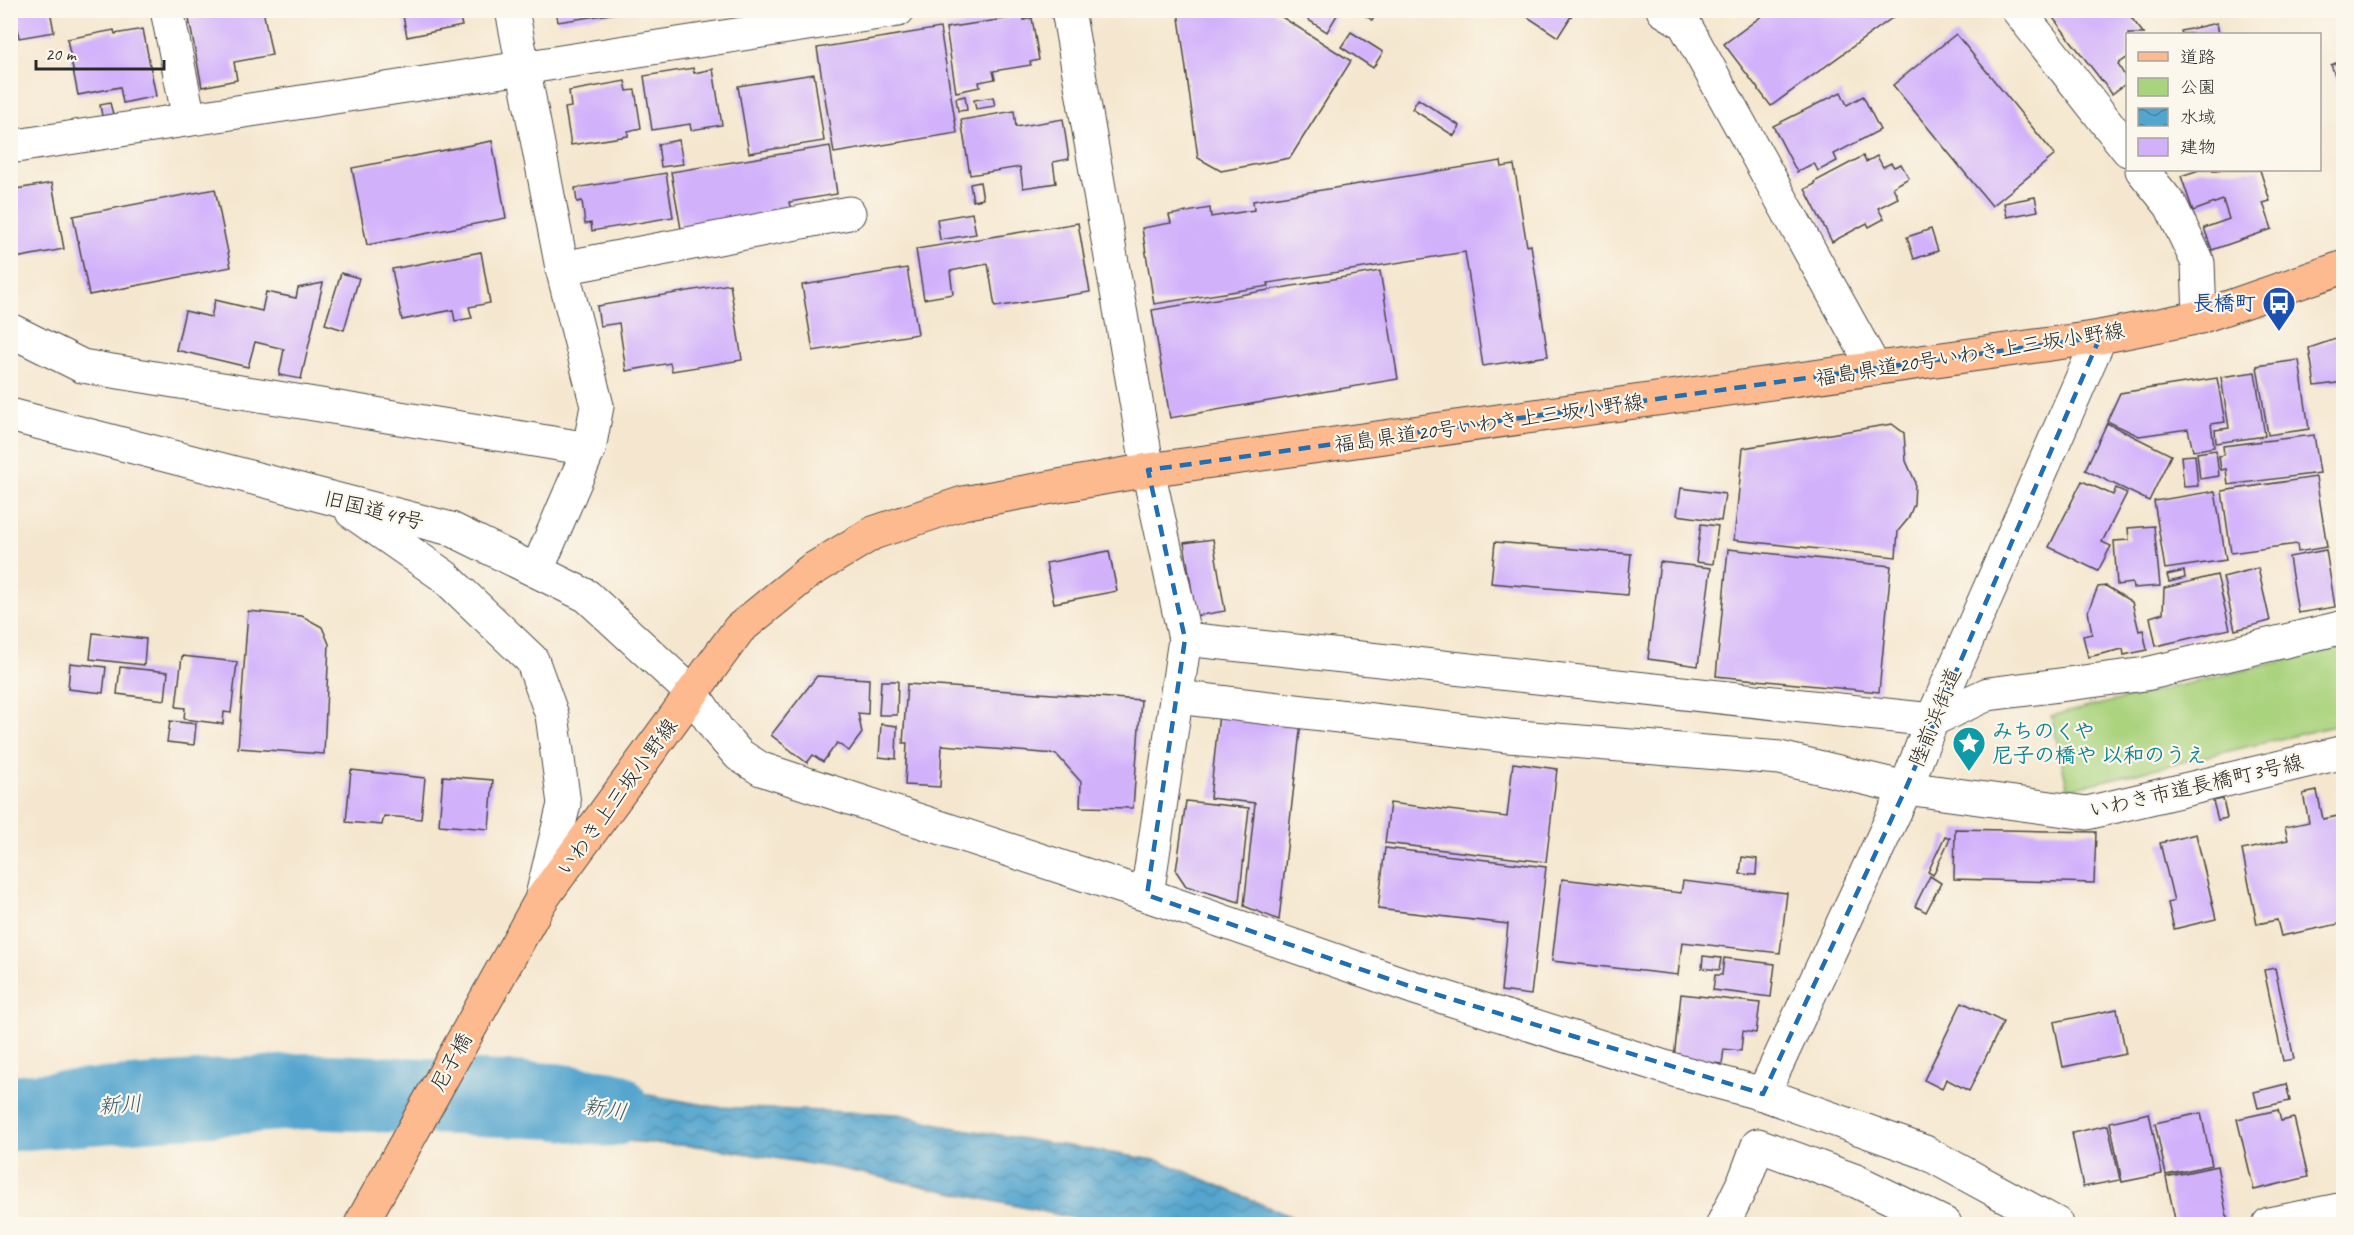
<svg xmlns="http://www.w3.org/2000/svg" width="2354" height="1235" viewBox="0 0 2354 1235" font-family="Caveat,'Klee One',sans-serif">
	<defs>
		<pattern id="water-waves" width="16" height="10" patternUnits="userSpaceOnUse" patternTransform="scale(1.5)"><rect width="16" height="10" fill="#54a5ce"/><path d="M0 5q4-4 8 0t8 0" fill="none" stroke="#4687a7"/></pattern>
	</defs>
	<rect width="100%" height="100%" fill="#fbf7ec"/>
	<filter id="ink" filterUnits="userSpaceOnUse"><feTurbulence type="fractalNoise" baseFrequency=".0167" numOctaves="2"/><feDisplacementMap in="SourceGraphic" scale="12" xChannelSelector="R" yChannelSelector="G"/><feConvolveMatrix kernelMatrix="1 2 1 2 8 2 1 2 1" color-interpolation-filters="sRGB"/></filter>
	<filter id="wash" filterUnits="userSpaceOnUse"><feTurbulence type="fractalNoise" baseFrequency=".008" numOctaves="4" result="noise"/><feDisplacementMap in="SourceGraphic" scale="24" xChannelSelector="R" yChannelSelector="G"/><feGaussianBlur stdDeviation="1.35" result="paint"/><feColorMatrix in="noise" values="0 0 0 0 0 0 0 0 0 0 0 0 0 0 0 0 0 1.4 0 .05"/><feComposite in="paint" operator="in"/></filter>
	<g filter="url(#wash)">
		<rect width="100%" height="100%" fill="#f5e7cf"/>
		<!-- park -->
		<polygon fill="#aad37e" stroke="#6a7f54" stroke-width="1.5" points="2343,647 2343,724 2068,789 2051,716"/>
		<!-- water -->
		<polygon fill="url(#water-waves)" stroke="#40687c" stroke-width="1.5" points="526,1064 575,1082 717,1107 900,1114 950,1127 1161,1161 1308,1224 1101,1224 842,1169 706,1147 490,1131"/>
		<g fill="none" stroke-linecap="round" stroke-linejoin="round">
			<!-- river -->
			<polyline stroke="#54a5ce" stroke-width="76" points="10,1113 306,1091 554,1101 611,1109"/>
		</g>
		<g id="blocks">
			<!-- building -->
			<g fill="#d2b1fb">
				<polygon points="14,10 50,10 54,32 19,38"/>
				<polygon points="215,10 263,10 272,55 234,62 237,80 202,87 189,19 215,13"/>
				<polygon points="402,10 474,10 475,16 460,18 462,26 407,37"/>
				<polygon points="556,10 623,10 623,12 558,22"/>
				<polygon points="1178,10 1271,10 1351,61 1290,158 1221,171 1198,158"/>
				<polygon points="1293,10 1340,10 1327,32"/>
				<polygon points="1357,10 1378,10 1372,20"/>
				<polygon points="1517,10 1575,10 1558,37"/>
				<polygon points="1770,10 1903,10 1771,106 1724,44"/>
				<polygon points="2047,10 2137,10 2130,16 2144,34 2128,34 2128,57 2118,64 2128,82 2112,94"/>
				<polygon points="1023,16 1024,20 1032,18 1039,60 1030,62 1031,65 993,71 995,79 979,82 980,87 956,92 946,28"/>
				<polygon points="2217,23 2219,34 2182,34 2181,31"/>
				<polygon points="940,28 957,133 834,153 817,48"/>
				<polygon points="143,29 156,96 123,103 120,87 78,95 67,39 114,30 115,34"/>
				<polygon points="1351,32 1383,52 1373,68 1341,47"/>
				<polygon points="1956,34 2055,155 1992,206 1893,85"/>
				<polygon points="2344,60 2344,95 2343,95 2331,65"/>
				<polygon points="693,68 694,73 713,69 722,125 691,130 690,124 652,130 644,76"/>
				<polygon points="814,74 824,141 749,153 738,86"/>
				<polygon points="625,81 627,91 635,90 641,128 628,131 628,136 571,145 565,108 571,107 569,91"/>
				<polygon points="1841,92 1847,105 1863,96 1880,130 1834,154 1837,161 1818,171 1814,163 1797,172 1773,126"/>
				<polygon points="965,96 967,110 958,111 956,98"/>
				<polygon points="993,97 995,106 976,109 974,100"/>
				<polygon points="1418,99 1460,126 1454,136 1412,109"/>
				<polygon points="110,103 113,114 102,116 100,105"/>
				<polygon points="1014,111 1016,127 1063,119 1069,159 1053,162 1056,183 1023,188 1020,167 970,175 961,120"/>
				<polygon points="679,140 683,164 661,167 658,144"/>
				<polygon points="492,141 506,218 367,245 352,168"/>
				<polygon points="830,146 837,194 789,202 791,211 681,229 671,172"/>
				<polygon points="1863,156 1866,162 1877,156 1883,167 1891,163 1894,167 1901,164 1909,178 1893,187 1898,198 1878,208 1884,219 1869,227 1867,223 1832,242 1805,189 1815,184 1814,182"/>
				<polygon points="1501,161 1502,167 1514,165 1527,246 1531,245 1548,356 1483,366 1465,252 1268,283 1269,286 1154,304 1142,228 1171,223 1169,215 1210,208 1211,217 1254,210 1253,201"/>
				<polygon points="2199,170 2260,170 2270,201 2263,203 2272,229 2212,250 2204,228 2229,219 2223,200 2193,211 2181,176"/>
				<polygon points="666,173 673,217 592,231 591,223 585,224 582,201 577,202 575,188"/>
				<polygon points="980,182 983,199 973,201 970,184"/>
				<polygon points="52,183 64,249 10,259 10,190"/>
				<polygon points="215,189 231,267 89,295 73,216"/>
				<polygon points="2035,197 2038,211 2007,217 2004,203"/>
				<polygon points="972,213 976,234 940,240 937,219"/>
				<polygon points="1078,223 1090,292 995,307 988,264 950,271 953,294 924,299 916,249"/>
				<polygon points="1931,229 1938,251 1914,259 1907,237"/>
				<polygon points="481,252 490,303 469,307 472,318 455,321 453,310 402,320 392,269"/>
				<polygon points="907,268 918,334 813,351 802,285"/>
				<polygon points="1380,271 1398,379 1170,418 1152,310"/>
				<polygon points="341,273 359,278 344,330 325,324"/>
				<polygon points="323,283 301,379 279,375 284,349 255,342 248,367 176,350 185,311 211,317 215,300 262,311 266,292 296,298 298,288"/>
				<polygon points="730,284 742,360 672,371 670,363 626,371 619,323 600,326 597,306"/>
				<polygon points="2344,336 2344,382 2315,386 2309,348"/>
				<polygon points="2299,360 2309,429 2268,435 2257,366"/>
				<polygon points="2255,372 2265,436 2216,443 2215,430 2229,428 2221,377"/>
				<polygon points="2217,378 2225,422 2211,424 2214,447 2193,451 2188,429 2139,436 2107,421 2120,393"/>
				<polygon points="2107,423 2171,455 2149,501 2085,470"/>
				<polygon points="1892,424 1904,433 1906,461 1915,481 1914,504 1908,519 1898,531 1896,557 1734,540 1743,448"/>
				<polygon points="2314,435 2320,473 2228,485 2226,469 2221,470 2219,456 2224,455 2223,446"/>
				<polygon points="2216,450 2219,476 2200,479 2197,453"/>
				<polygon points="2195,455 2198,486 2184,487 2181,456"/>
				<polygon points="2316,477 2327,547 2298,552 2297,544 2231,553 2222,491"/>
				<polygon points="2082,481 2113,495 2116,488 2127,493 2102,542 2111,546 2098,571 2049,547"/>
				<polygon points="1681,488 1725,494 1721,521 1677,515"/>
				<polygon points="2215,491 2226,560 2165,569 2154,501"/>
				<polygon points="1701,524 1718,526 1713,564 1696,562"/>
				<polygon points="2154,526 2160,586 2133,588 2132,583 2117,585 2114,541 2129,540 2128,528"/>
				<polygon points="1213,539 1225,611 1196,616 1184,543"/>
				<polygon points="1495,542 1631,554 1627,595 1491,583"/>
				<polygon points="1728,549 1891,566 1879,692 1716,676"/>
				<polygon points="2326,550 2335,607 2298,613 2289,557"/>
				<polygon points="1109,551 1117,591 1054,603 1046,563"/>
				<polygon points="1660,562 1711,568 1698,666 1648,659"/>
				<polygon points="2258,568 2270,621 2235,630 2223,577"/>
				<polygon points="2184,571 2185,578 2169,582 2167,575"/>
				<polygon points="2217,575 2230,629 2156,646 2150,617 2163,613 2164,588"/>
				<polygon points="2106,586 2132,602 2139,631 2143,630 2147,650 2124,655 2123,649 2088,657 2083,636 2092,634 2088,611 2098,587"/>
				<polygon points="248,611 302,616 322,627 329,644 324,754 238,748"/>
				<polygon points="93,633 146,639 144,665 90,659"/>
				<polygon points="182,656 237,662 231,713 224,712 223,724 184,719 185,708 176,707"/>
				<polygon points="70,663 106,667 103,693 68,689"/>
				<polygon points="120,667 168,672 165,700 117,694"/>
				<polygon points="817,676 869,679 868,714 858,713 862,733 849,751 837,743 823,762 813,755 807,763 771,735"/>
				<polygon points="881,681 898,681 897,715 879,715"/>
				<polygon points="907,684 1141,700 1133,808 1080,807 1081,782 1056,754 942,745 940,787 905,785 907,743 903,743"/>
				<polygon points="1219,714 1301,722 1279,920 1244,906 1255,803 1210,798"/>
				<polygon points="170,721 196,724 194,745 167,742"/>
				<polygon points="881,724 897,726 896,759 879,757"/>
				<polygon points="1513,763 1557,769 1546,862 1385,843 1390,803 1507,817"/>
				<polygon points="351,770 425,778 421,819 384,816 382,825 346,822"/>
				<polygon points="443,776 493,780 489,829 439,825"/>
				<polygon points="2317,791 2323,819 2343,815 2344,819 2344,923 2281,936 2277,920 2257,924 2242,850 2288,840 2285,827 2309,822 2303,794"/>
				<polygon points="2223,799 2227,818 2218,820 2213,801"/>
				<polygon points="1186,801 1249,808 1239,902 1186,886 1176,871"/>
				<polygon points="1955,829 2096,832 2094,883 1954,879"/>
				<polygon points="2196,834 2216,919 2174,929 2168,903 2174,901 2160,843"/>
				<polygon points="1945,836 1950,838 1933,875 1928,872"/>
				<polygon points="1385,848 1546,867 1531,995 1501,991 1508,924 1378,909"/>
				<polygon points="1742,857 1757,859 1756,875 1740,874"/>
				<polygon points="1930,876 1941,883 1926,912 1915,906"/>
				<polygon points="1562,879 1681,893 1683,881 1787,893 1780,953 1682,942 1678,975 1552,961"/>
				<polygon points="1703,956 1721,958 1719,970 1702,968"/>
				<polygon points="1724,958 1775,964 1771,997 1713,990 1715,975 1722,975"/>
				<polygon points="2275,968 2294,1059 2283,1061 2264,970"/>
				<polygon points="1681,994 1760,1003 1756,1033 1743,1031 1741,1051 1724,1049 1722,1064 1674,1059"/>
				<polygon points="1962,1002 2003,1022 1969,1091 1946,1079 1942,1089 1924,1080"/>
				<polygon points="2117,1009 2126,1054 2063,1067 2054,1022"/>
				<polygon points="2286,1084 2290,1101 2258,1108 2254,1092"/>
				<polygon points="2278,1110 2281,1121 2294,1118 2308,1177 2254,1190 2237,1119"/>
				<polygon points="2149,1113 2162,1174 2122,1182 2110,1122"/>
				<polygon points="2201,1113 2212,1165 2166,1175 2155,1123"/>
				<polygon points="2108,1125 2120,1180 2083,1187 2072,1133"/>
				<polygon points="2217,1166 2228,1221 2212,1224 2176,1224 2166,1177"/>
			</g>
		</g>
	</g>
	<g filter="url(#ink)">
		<use href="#blocks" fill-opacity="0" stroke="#494744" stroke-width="1.5"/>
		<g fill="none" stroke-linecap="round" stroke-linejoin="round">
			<defs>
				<g id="minor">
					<polyline points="167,10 189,119"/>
					<polyline points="512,10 562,268 597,406 589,449 537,570"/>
					<polyline points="1068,10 1148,470 1185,639 1147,895"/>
					<polyline points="1663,10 1684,23 1875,369"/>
					<polyline points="2018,10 2128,150"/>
					<polyline points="10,147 898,10"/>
					<polyline points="2142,170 2171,206 2198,263 2200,317"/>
					<polyline points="562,268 849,213"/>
					<polyline points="10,330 82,366 589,449"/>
					<polyline points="10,415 451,529 587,596 693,694 718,731 739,755 761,769 1147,895 1412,987 1677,1071 1763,1094 1925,1152 2057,1224"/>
					<polyline points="352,512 444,576 532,660 552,715 564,804 541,900"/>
					<polyline points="1185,639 1932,720 1988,694 2146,674 2344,627"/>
					<polyline points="1177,697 1508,736 1780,758 1906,788 2087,813 2344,752"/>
					<polyline points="1763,1094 1906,788 1932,720 2100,337"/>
					<polyline points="1723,1224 1746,1177 1758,1145 1856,1181 1945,1224"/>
					<polyline points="2269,1224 2344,1209"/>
				</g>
				<polyline id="major" points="361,1224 541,900 739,629 810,571 873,533 963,503 1148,470 2100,337 2200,317 2344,267"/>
			</defs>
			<!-- minor casing -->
			<use href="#minor" stroke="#494744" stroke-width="35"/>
			<!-- major casing -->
			<use href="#major" stroke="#494744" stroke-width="35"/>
			<!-- minor -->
			<use href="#minor" stroke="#fff" stroke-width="33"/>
			<!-- major -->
			<use href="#major" stroke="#fcba8e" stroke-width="33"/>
		</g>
	</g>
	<!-- marked area -->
	<path fill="none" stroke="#1f6fb2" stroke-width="4.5" stroke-dasharray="12 8" stroke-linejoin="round" d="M2100,337L1906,788L1763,1094L1412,987L1147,895L1185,639L1148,470Z"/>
	<!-- icons -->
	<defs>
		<symbol id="bus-pin" viewBox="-11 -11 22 30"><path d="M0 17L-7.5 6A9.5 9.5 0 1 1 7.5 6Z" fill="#1a4fb4" stroke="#fbf7ec"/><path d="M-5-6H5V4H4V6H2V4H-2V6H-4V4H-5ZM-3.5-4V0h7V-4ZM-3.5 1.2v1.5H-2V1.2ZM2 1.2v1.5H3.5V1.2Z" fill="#fff"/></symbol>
		<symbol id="sight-pin" viewBox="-11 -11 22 30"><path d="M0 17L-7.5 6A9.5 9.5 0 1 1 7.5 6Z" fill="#0f9aa8" stroke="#fbf7ec"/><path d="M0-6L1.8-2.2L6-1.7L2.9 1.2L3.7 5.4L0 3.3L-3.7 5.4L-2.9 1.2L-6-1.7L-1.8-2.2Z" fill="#fff"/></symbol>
	</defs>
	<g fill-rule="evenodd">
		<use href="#bus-pin" x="2260" y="284" width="38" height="52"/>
		<use href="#sight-pin" x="1950" y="724" width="38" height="52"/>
	</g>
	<g text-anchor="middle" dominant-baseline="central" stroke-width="4.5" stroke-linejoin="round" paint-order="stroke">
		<!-- transit labels -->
		<g font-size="21" font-weight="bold" fill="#164399" stroke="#fbf7ec" text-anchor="end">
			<text x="2256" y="303">長橋町</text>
		</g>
		<!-- street labels -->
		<g font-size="21" fill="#2b2b2b" stroke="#fbf7ec">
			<text transform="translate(1970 354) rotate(-9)">福島県道20号いわき上三坂小野線</text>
			<text transform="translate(1489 423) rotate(-8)">福島県道20号いわき上三坂小野線</text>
			<text transform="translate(374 510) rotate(14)">旧国道49号</text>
			<text transform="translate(1935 717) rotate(-68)">陸前浜街道</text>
			<text transform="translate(2196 786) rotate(-13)">いわき市道長橋町3号線</text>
			<text transform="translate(617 797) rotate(-54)">いわき上三坂小野線</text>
			<text transform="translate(451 1062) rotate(-61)">尼子橋</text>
		</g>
		<!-- culture labels -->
		<g font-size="21" font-weight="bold" fill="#0d838f" stroke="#fbf7ec" text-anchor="start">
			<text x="1992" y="731">みちのくや<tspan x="1992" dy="24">尼子の橋や 以和のうえ</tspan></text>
		</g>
		<!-- water labels -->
		<g font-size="22" font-style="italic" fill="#3b5c6c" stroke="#fbf7ec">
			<text transform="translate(120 1105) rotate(-4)">新川</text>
			<text transform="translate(605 1109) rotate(9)">新川</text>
		</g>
	</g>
	<!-- margin -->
	<rect width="2354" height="1235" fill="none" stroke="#fbf7ec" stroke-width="36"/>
	<!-- legend -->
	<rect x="2126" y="33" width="195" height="138" fill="#fbf7ec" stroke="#a8a59f" stroke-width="1.5"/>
	<rect x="2138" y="52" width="30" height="9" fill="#fcba8e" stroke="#a8a59f" stroke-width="1.5"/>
	<text x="2180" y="63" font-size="18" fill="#2b2b2b">道路</text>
	<rect x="2138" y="78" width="30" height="18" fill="#aad37e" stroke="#a8a59f" stroke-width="1.5"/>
	<text x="2180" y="93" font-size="18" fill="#2b2b2b">公園</text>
	<rect x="2138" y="108" width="30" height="18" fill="url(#water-waves)" stroke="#a8a59f" stroke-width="1.5"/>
	<text x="2180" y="123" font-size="18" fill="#2b2b2b">水域</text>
	<rect x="2138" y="138" width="30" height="18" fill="#d2b1fb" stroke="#a8a59f" stroke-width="1.5"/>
	<text x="2180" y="153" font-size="18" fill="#2b2b2b">建物</text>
	<!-- scale -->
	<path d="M36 60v9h128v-9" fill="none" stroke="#2b2b2b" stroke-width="3"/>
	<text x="45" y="60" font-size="18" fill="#2b2b2b" stroke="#fbf7ec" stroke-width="4.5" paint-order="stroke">20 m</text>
</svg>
